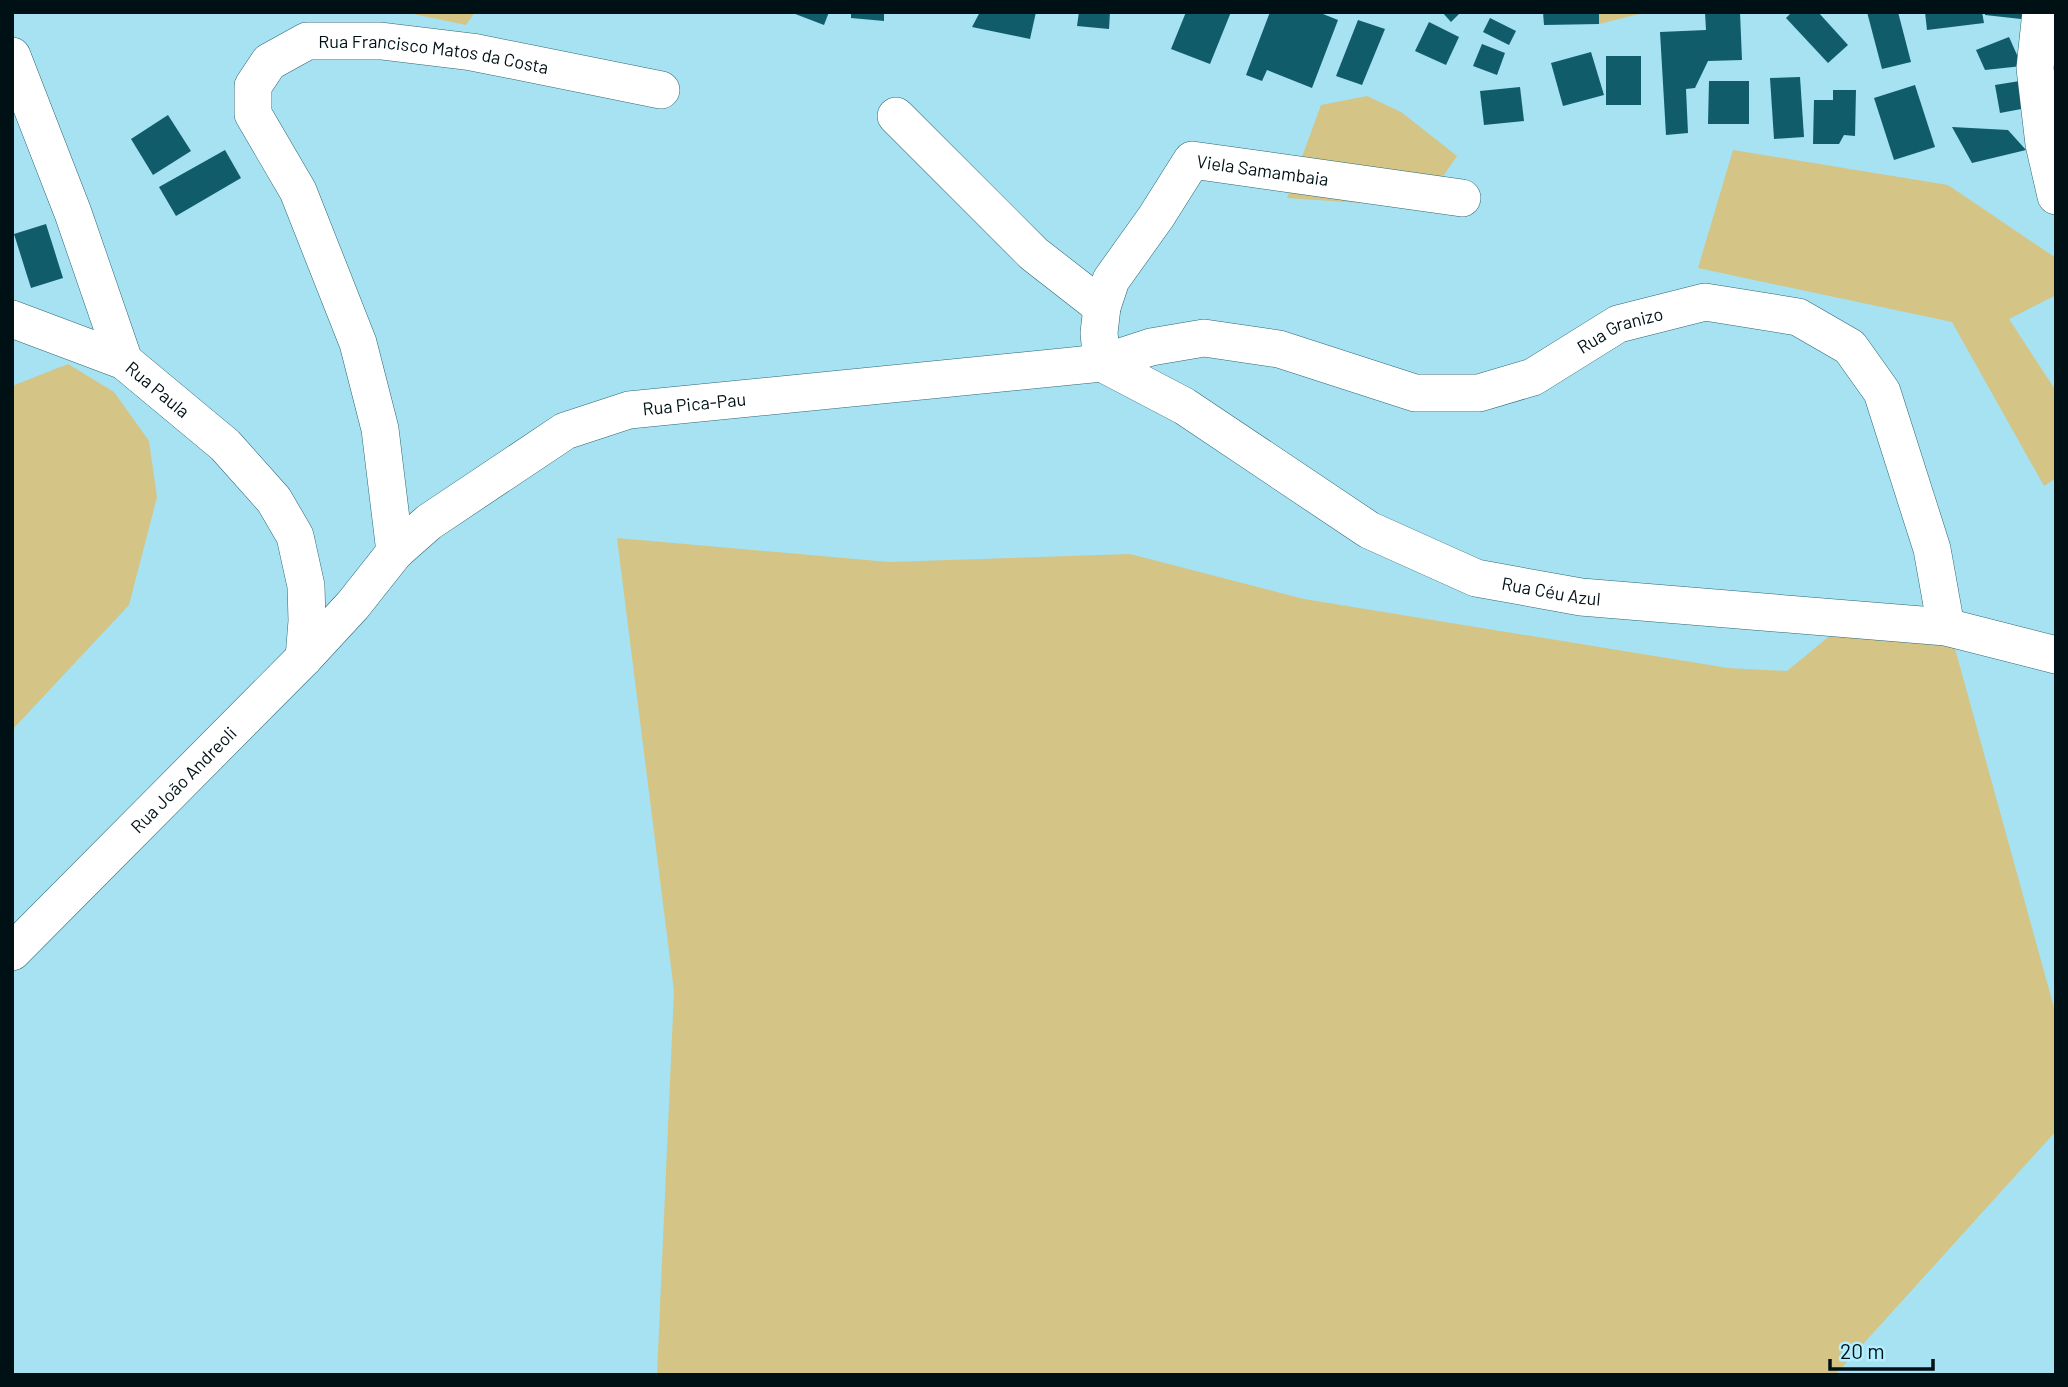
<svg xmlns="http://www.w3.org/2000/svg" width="2068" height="1387" viewBox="0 0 2068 1387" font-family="Barlow,sans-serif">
	<rect width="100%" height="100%" fill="#a6e2f1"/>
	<!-- green -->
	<g fill="#d4c485">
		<polygon points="404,12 475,12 466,25"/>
		<polygon points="1590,12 1647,12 1599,24"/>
		<polygon points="1367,96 1401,112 1457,156 1422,207 1287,198 1321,105"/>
		<polygon points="1733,150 1948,185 2056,258 2056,295 2009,319 2056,391 2056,478 2044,486 1952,322 1698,268"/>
		<polygon points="68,364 114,392 149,441 157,497 129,605 12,730 12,386"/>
		<polygon points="617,538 889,562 1130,554 1304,599 1728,668 1787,671 1832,634 1954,645 2056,1015 2056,1131 1835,1375 657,1375 674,991"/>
	</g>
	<!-- building -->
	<g fill="#105c6b">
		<polygon points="790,12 829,12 824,25"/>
		<polygon points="851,12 884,12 884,21 851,18"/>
		<polygon points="980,12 1036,12 1030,39 972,27"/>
		<polygon points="1079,12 1110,12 1109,29 1077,26"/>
		<polygon points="1186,12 1231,12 1210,64 1171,49"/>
		<polygon points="1270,12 1318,12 1338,20 1312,88 1267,70 1262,81 1246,75"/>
		<polygon points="1442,12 1461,12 1451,22"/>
		<polygon points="1543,12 1599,12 1599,24 1544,25"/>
		<polygon points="1705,12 1740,12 1742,60 1708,61 1695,88 1686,89 1688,133 1666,135 1660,32 1706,30"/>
		<polygon points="1792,12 1818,12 1848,45 1828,63 1786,18"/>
		<polygon points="1867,12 1898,12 1911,62 1882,69"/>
		<polygon points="1925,12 1982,12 1984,23 1927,30"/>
		<polygon points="1985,12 2031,12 2030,20 1985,15"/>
		<polygon points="1490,18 1516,31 1509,45 1483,32"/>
		<polygon points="1358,20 1385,29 1362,85 1336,76"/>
		<polygon points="1429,22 1459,37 1446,65 1415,51"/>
		<polygon points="2009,37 2022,66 1985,70 1976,50"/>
		<polygon points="1482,44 1505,53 1497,75 1473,66"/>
		<polygon points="1591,52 1604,95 1563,106 1551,63"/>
		<rect x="1606" y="56" width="35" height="49"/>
		<polygon points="1800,77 1804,137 1774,139 1770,78"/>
		<polygon points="2026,80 2032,107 2000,113 1995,85"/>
		<polygon points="1709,81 1749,81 1749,124 1708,124"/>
		<polygon points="1915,85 1935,147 1894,160 1874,98"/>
		<polygon points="1520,87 1524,121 1484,125 1480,91"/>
		<polygon points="1833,90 1856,90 1855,136 1844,135 1839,144 1813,144 1814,100 1833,100"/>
		<polygon points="168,115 191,151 153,175 131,139"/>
		<polygon points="1952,127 2008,130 2026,150 1972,163"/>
		<polygon points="225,150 241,178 176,216 159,187"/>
		<polygon points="46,224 63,278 31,288 14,234"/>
	</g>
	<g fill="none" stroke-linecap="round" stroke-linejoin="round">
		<defs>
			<g id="minor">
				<polyline points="2041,12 2035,68 2044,144 2056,196"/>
				<path id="s1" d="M12,56L73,213L124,361L225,445L274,500L295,536L306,586L307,621L304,658"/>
				<polyline points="896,116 1034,254 1102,307"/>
				<polyline points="12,319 124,361"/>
				<path id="s2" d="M1102,363L1184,406L1369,530L1476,578L1581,597L1946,627L2056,655"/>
				<path id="s3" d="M1102,363L1099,333L1102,307L1111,280L1156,217L1192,160L1462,198"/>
				<path id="s4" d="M395,552L380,429L358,343L298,191L253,114V86L269,62L307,41H381L472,52L661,90"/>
				<path id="s5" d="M12,952L304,658L353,605L395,552L429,522L565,431L629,410L1102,363L1151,347L1204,338L1279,349L1415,393H1479L1533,377L1618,324L1705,302L1798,317L1850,347L1882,392L1932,549L1946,627"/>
			</g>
		</defs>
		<!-- minor casing -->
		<use href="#minor" stroke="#2c6775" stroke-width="38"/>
		<!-- minor -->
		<use href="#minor" stroke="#fff" stroke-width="37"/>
	</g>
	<g text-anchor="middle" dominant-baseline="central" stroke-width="7" stroke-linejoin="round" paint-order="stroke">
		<!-- street labels -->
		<g font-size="18" fill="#001116" stroke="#b3efff">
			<text stroke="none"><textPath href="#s4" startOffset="693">Rua Francisco Matos da Costa</textPath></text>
			<text stroke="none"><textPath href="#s3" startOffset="301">Viela Samambaia</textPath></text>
			<text stroke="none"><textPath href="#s5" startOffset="1850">Rua Granizo</textPath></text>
			<text stroke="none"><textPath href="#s1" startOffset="369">Rua Paula</textPath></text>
			<text stroke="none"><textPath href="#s5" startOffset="896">Rua Pica-Pau</textPath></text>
			<text stroke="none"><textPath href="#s2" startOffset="509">Rua Céu Azul</textPath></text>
			<text stroke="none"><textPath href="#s5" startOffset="243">Rua João Andreoli</textPath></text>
		</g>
	</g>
	<!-- border -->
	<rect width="2068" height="1387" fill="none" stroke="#001116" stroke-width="28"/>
	<!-- scale -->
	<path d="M1830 1359v10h103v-10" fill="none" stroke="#001116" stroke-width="3.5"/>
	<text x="1840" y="1359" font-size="21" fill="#001116" stroke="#b3efff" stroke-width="5" paint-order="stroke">20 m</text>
</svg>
